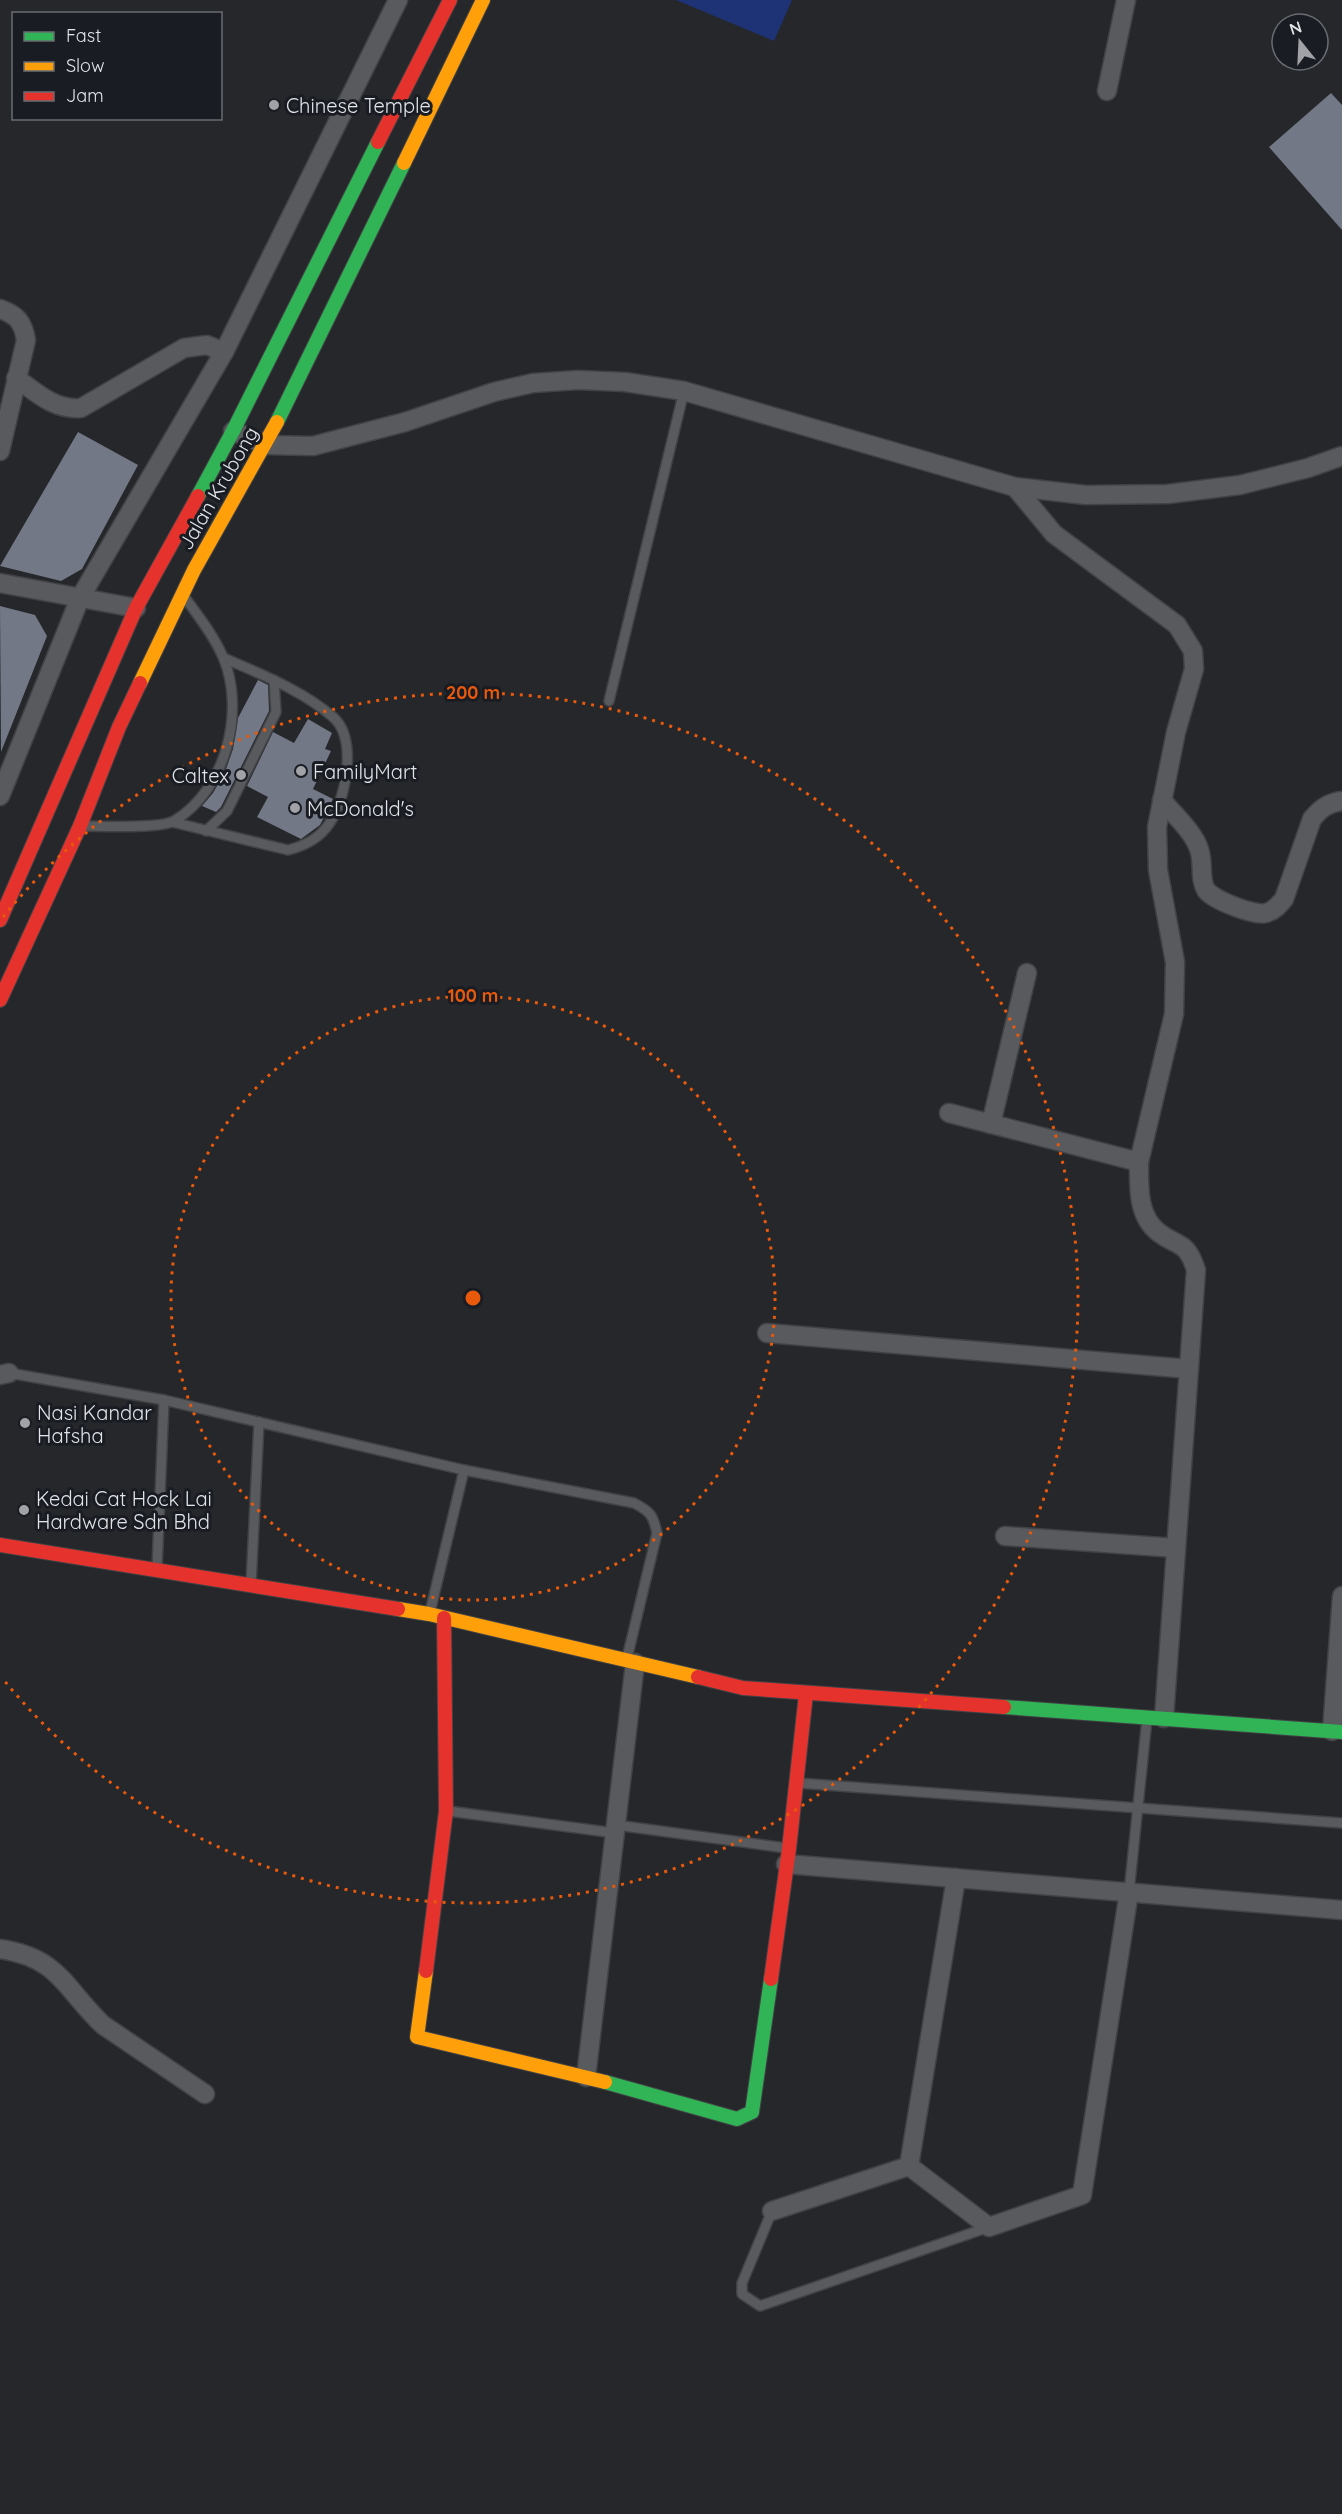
<svg xmlns="http://www.w3.org/2000/svg" width="1342" height="2514" viewBox="0 0 1342 2514" font-family="Quicksand,sans-serif">
	<rect width="100%" height="100%" fill="#25272a"/>
	<!-- water -->
	<polygon fill="#1e3375" points="676,0 792,0 774,41"/>
	<!-- building -->
	<g fill="#727886">
		<polygon points="1331,93 1342,105 1342,230 1269,147"/>
		<polygon points="78,432 138,465 82,569 61,581 0,566"/>
		<polygon points="0,606 35,615 47,636 1,752"/>
		<polygon points="258,680 268,685 269,711 221,807 216,812 202,806 213,793 225,772 233,749 238,718"/>
		<polygon points="308,719 332,733 325,749 331,751 313,789 333,799 320,825 301,839 257,817 268,797 247,786 273,732 294,743"/>
	</g>
	<g fill="none" stroke-linecap="round" stroke-linejoin="round">
		<defs>
			<g id="lane">
				<polyline points="609,701 684,391"/>
				<path d="M172,822L288,850C304,846 319,839 329,824C346,800 358,739 333,717C302,690 260,674 224,658"/>
				<path d="M82,826C102,826 159,829 174,821C226,790 246,711 223,657C214,636 199,617 186,599"/>
				<polyline points="206,831 227,811 276,712 274,680"/>
				<path d="M9,1373L164,1400L464,1470L634,1503C651,1512 653,1515 657,1533L627,1658"/>
				<polyline points="157,1568 164,1400"/>
				<polyline points="251,1584 259,1422"/>
				<polyline points="430,1612 464,1470"/>
				<polyline points="798,1783 1342,1823"/>
				<polyline points="448,1811 615,1833"/>
				<polyline points="616,1825 786,1848"/>
				<polyline points="1129,1892 1147,1719"/>
				<polyline points="772,2211 742,2283 742,2294 760,2306 989,2227"/>
			</g>
			<g id="street">
				<polyline points="1107,91 1126,0"/>
				<path d="M0,309C17,315 23,322 26,340L0,451"/>
				<path d="M16,378C37,393 54,410 81,408L184,348L207,345L224,352"/>
				<polyline points="233,431 266,445 313,446 405,422 494,392 533,383 578,380 625,382 684,391 1015,487 1086,495 1168,494 1240,485 1308,468 1342,456"/>
				<polyline points="0,583 136,608"/>
				<polyline points="0,796 80,598 224,352 398,0"/>
				<path d="M1162,800C1174,815 1193,831 1199,849C1204,862 1199,878 1206,890C1213,900 1254,916 1266,913C1274,911 1279,905 1284,899L1312,819C1321,808 1328,803 1342,801"/>
				<polyline points="949,1113 1139,1162 1174,1014 1175,962 1158,870 1157,827 1176,732 1194,669 1193,651 1177,625 1054,534 1015,487"/>
				<polyline points="991,1124 1027,973"/>
				<path d="M1139,1162C1139,1186 1137,1215 1158,1232C1178,1248 1186,1239 1196,1270L1164,1718"/>
				<polyline points="767,1333 1189,1369"/>
				<polyline points="0,1375 9,1373"/>
				<polyline points="1005,1536 1176,1548"/>
				<polyline points="1332,1731 1342,1596"/>
				<polyline points="786,1864 1342,1910"/>
				<path d="M0,1949C60,1958 64,1988 103,2025L205,2094"/>
				<polyline points="586,2077 635,1663"/>
				<polyline points="909,2166 989,2227 1082,2195 1129,1892"/>
				<polyline points="772,2211 909,2166 956,1878"/>
			</g>
			<g id="fast">
				<polyline points="277,422 404,163"/>
				<polyline points="198,496 233,431 378,142"/>
				<polyline points="1004,1707 1342,1732"/>
				<polyline points="605,2082 737,2119 752,2112 771,1979"/>
			</g>
			<g id="slow">
				<polyline points="404,163 483,0"/>
				<polyline points="140,683 194,570 277,422"/>
				<polyline points="398,1609 429,1614 698,1677"/>
				<polyline points="426,1971 417,2037 605,2082"/>
			</g>
			<g id="jam">
				<polyline points="378,142 450,0"/>
				<polyline points="0,920 136,608 198,496"/>
				<polyline points="0,1000 80,826 119,727 140,683"/>
				<polyline points="0,1545 398,1609"/>
				<polyline points="698,1677 743,1688 1004,1707"/>
				<polyline points="426,1971 446,1811 444,1618"/>
				<polyline points="771,1979 789,1849 806,1694"/>
			</g>
		</defs>
		<!-- lane casing -->
		<use href="#lane" stroke="#414246" stroke-width="12"/>
		<!-- street casing -->
		<use href="#street" stroke="#414246" stroke-width="21"/>
		<!-- fast casing -->
		<use href="#fast" stroke="#414246" stroke-width="16"/>
		<!-- slow casing -->
		<use href="#slow" stroke="#414246" stroke-width="16"/>
		<!-- jam casing -->
		<use href="#jam" stroke="#414246" stroke-width="16"/>
		<!-- lane -->
		<use href="#lane" stroke="#595a5d" stroke-width="9"/>
		<!-- street -->
		<use href="#street" stroke="#595a5d" stroke-width="18"/>
		<!-- fast -->
		<use href="#fast" stroke="#30b455" stroke-width="14"/>
		<!-- slow -->
		<use href="#slow" stroke="#ff9f0a" stroke-width="14"/>
		<!-- jam -->
		<use href="#jam" stroke="#e5322d" stroke-width="14"/>
	</g>
	<!-- distance rings -->
	<g fill="none" stroke="#e8590c" stroke-width="3" stroke-dasharray="3 6">
		<circle cx="473" cy="1298" r="302"/>
		<path d="M3 917A605 605 0 1 1 3 1679"/>
	</g>
	<!-- markers -->
	<g fill="#a0a2a6" stroke="#191c23" stroke-width="2">
		<circle cx="274" cy="105" r="6"/>
		<circle cx="301" cy="771" r="6"/>
		<circle cx="241" cy="775" r="6"/>
		<circle cx="295" cy="808" r="6"/>
		<circle cx="25" cy="1423" r="6"/>
		<circle cx="24" cy="1510" r="6"/>
	</g>
	<g text-anchor="middle" dominant-baseline="central" stroke-width="6" stroke-linejoin="round" paint-order="stroke">
		<!-- poi labels -->
		<g font-size="20" fill="#e2e4e8" stroke="#191c23" text-anchor="start">
			<text x="286" y="105">Chinese Temple</text>
			<text x="313" y="771">FamilyMart</text>
			<text x="229" y="775" text-anchor="end">Caltex</text>
			<text x="307" y="808">McDonald's</text>
			<text x="37" y="1412">Nasi Kandar<tspan x="37" dy="23">Hafsha</tspan></text>
			<text x="36" y="1498">Kedai Cat Hock Lai<tspan x="36" dy="23">Hardware Sdn Bhd</tspan></text>
		</g>
		<!-- street labels -->
		<g font-size="20" fill="#e2e4e8" stroke="#191c23">
			<text transform="translate(218 488) rotate(-60)">Jalan Krubong</text>
		</g>
	</g>
	<circle cx="473" cy="1298" r="9" fill="#e8590c" stroke="#191c23" stroke-width="3"/>
	<g font-size="18" text-anchor="middle" font-weight="bold" fill="#e8590c" stroke="#191c23" stroke-width="6" stroke-linejoin="round" paint-order="stroke">
		<text x="473" y="699">200 m</text>
		<text x="473" y="1002">100 m</text>
	</g>
	<!-- legend -->
	<rect x="12" y="12" width="210" height="108" fill="#191c23" stroke="#696c72" stroke-width="1.5"/>
	<rect x="24" y="32" width="30" height="9" fill="#30b455" stroke="#696c72" stroke-width="1.5"/>
	<text x="66" y="42" font-size="18" fill="#e2e4e8">Fast</text>
	<rect x="24" y="62" width="30" height="9" fill="#ff9f0a" stroke="#696c72" stroke-width="1.5"/>
	<text x="66" y="72" font-size="18" fill="#e2e4e8">Slow</text>
	<rect x="24" y="92" width="30" height="9" fill="#e5322d" stroke="#696c72" stroke-width="1.5"/>
	<text x="66" y="102" font-size="18" fill="#e2e4e8">Jam</text>
	<!-- north arrow -->
	<g transform="translate(1300 42) rotate(342)"><circle r="28" fill="#191c23" stroke="#696c72" stroke-width="1.5"/>
	<path d="M0-4.5L10 22L0 15L-10 22Z" fill="#a0a2a6"/>
	<text y="-9" font-size="16" font-weight="bold" text-anchor="middle" fill="#e2e4e8">N</text>
	</g>
</svg>
